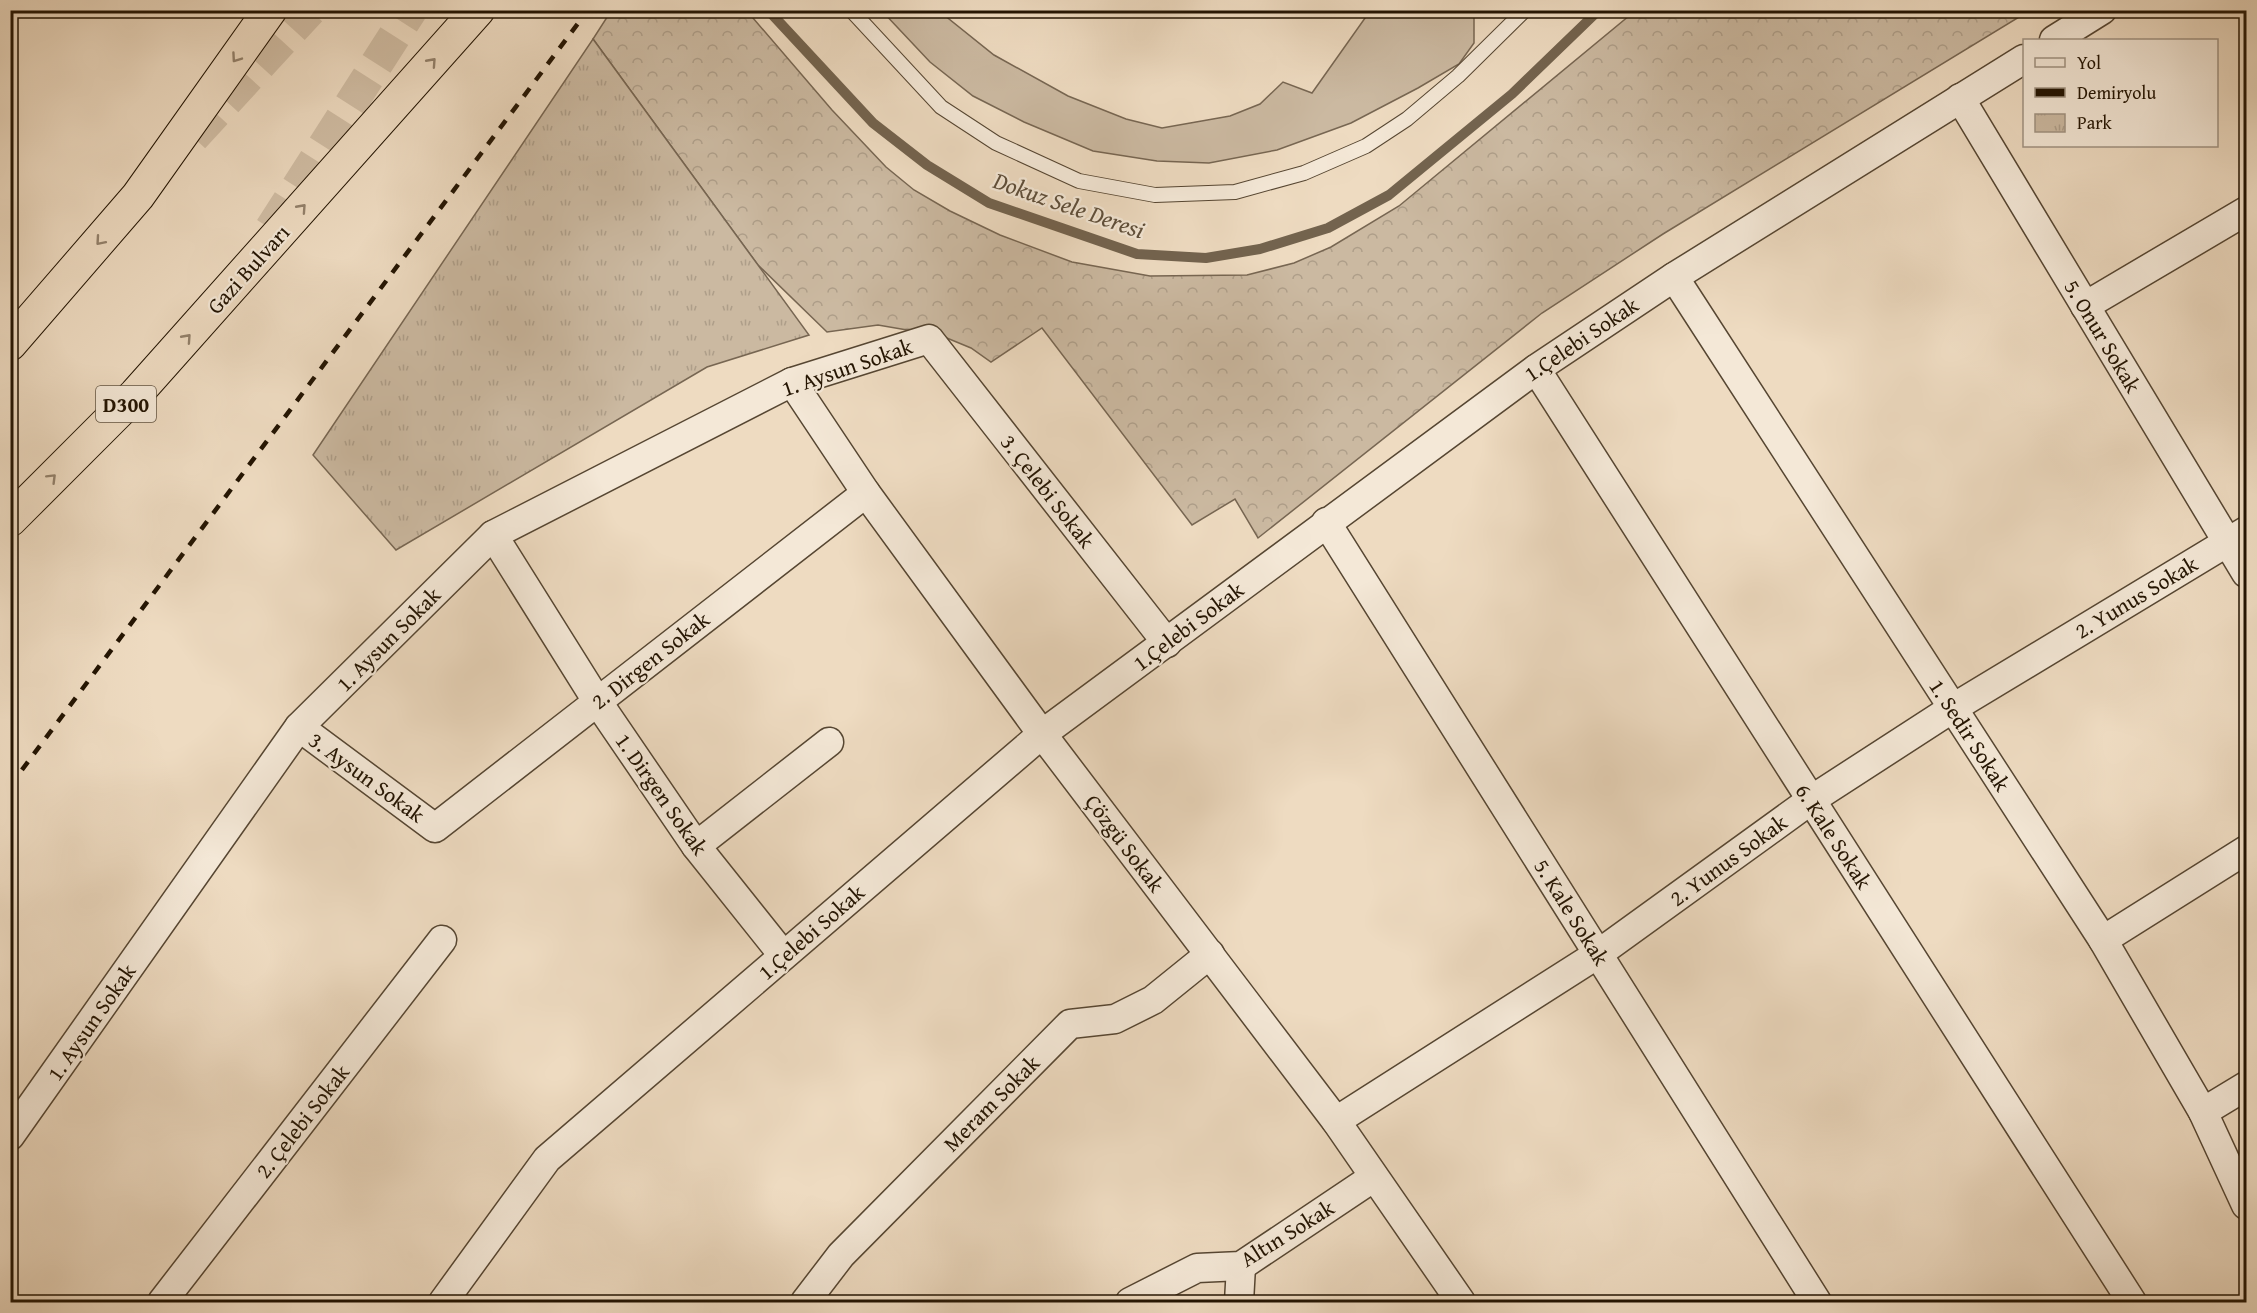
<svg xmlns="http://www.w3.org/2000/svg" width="2257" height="1313" viewBox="0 0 2257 1313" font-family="'Gentium Book Plus',serif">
	<defs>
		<pattern id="forest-crowns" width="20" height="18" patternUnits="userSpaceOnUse" patternTransform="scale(1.5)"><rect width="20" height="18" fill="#cbb9a1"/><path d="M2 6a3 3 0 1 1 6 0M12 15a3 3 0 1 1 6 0" fill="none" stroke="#ae9e89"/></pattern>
		<pattern id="park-tufts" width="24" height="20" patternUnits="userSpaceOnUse" patternTransform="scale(1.5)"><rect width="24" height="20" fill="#cbb9a1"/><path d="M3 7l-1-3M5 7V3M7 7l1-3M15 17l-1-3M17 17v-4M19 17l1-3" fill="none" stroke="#ae9e89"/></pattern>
	</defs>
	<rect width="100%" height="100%" fill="#eedbc1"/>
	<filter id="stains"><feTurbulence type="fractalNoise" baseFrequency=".00333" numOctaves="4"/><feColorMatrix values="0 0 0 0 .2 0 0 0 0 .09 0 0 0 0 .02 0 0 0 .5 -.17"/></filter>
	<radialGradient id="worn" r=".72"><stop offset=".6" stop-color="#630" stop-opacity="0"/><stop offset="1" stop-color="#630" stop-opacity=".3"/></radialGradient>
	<!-- grass -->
	<polygon fill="#cbb9a1" stroke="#776652" stroke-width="1.5" points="882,11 939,11 994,55 1068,96 1126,119 1162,128 1230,116 1260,104 1283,82 1312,93 1370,11 1474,11 1474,43 1459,64 1418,88 1351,123 1277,150 1209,163 1157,161 1093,151 1024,122 973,96 930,62"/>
	<!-- forest -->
	<polygon fill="url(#forest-crowns)" stroke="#776652" stroke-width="1.5" points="611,11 747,11 832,110 886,167 914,190 950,211 1000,235 1072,262 1150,276 1247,275 1294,263 1331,247 1399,206 1635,11 2029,11 1663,234 1542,313 1258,538 1235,499 1192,525 1042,328 991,362 971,348 942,336 878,325 827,332 758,265 593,39"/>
	<!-- park -->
	<polygon fill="url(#park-tufts)" stroke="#776652" stroke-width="1.5" points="593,39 809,335 707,367 396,550 313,455"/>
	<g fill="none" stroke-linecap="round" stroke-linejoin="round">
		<!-- stream -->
		<polyline stroke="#73634e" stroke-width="10" points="768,10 873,123 927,165 989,203 1137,254 1206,258 1260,249 1328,228 1389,195 1512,94 1599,10"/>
		<!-- trunk-tunnel -->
		<g stroke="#d0bda4" stroke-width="33" stroke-dasharray="33 16" stroke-linecap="butt">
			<polyline points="193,137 310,10"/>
			<polyline points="271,229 411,10"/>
		</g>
		<defs>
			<polyline id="service" points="851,10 941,107 996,143 1079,181 1155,195 1235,192 1304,173 1366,146 1407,119 1458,76 1525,10"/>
			<g id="minor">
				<polyline points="2054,40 2102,10"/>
				<polyline points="1960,98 2246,573"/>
				<polyline points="1674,277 2103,940 2203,1112 2246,1205"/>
				<polyline points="2085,306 2246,211"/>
				<polyline points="1536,369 2132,1302"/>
				<polyline points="792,382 866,493 1042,734 1336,1121 1461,1302"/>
				<polyline points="1326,522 1817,1302"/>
				<polyline points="493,535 597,701 696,846 783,955"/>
				<polyline points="299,727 435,828 866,493"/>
				<polyline points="696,846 829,742"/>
				<polyline points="2103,940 2246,850"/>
				<polyline points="2203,1112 2246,1086"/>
				<polyline points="1336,1121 1598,954 1811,800 1953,708 2246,531"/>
				<polyline points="10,1136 299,727 493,535 792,382 929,339 1167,643"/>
				<polyline points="162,1302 442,940"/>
				<polyline points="443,1302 547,1159 1042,734 1536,369 1674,277 2024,59"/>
				<polyline points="805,1302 841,1255 1070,1024 1115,1019 1153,1000 1210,954"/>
				<polyline points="1130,1302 1197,1268 1241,1266 1374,1177"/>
				<polyline points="1239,1302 1241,1266"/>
			</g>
			<g id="trunk">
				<polyline points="10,344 138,196 270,10"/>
				<polyline points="10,520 136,394 478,10"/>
			</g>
		</defs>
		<!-- service casing -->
		<use href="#service" stroke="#564632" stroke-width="16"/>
		<!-- minor casing -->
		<use href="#minor" stroke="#564632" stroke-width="31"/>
		<!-- trunk casing -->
		<use href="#trunk" stroke="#231402" stroke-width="35"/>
		<!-- service -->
		<use href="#service" stroke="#f4e8d7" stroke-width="14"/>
		<!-- minor -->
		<use href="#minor" stroke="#f4e8d7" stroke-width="28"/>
		<!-- trunk -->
		<use href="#trunk" stroke="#eedbc1" stroke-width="33"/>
		<!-- rail -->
		<polyline stroke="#231402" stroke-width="4.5" stroke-dasharray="10 10" stroke-linecap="butt" points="10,786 588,10"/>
	</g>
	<!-- one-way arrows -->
	<defs><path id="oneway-chevron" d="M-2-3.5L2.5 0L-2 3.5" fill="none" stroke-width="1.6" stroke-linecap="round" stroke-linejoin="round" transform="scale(1.5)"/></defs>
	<g stroke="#93816b">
		<use href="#oneway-chevron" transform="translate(236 58) rotate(125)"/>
		<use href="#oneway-chevron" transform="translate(432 62) rotate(-48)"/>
		<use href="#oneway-chevron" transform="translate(302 208) rotate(-48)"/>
		<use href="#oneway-chevron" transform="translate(100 241) rotate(131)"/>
		<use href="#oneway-chevron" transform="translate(187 338) rotate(-48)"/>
		<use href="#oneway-chevron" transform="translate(52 478) rotate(-45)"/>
	</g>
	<g text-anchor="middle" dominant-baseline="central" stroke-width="4.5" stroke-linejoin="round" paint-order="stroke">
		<!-- shield labels -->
		<rect fill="#f4e8d7" stroke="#625442" stroke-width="1.5" x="96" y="386" width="60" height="36" rx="4.5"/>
		<g font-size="21" font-weight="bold" fill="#231402">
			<text x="126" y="404">D300</text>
		</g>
		<!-- street labels -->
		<g font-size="22" fill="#231402" stroke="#f4e8d7">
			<text transform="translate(248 269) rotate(-48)">Gazi Bulvarı</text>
			<text transform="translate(2103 336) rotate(59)">5. Onur Sokak</text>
			<text transform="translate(1581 339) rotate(-34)">1.Çelebi Sokak</text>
			<text transform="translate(847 367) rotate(-19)">1. Aysun Sokak</text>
			<text transform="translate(1048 491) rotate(52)">3. Çelebi Sokak</text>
			<text transform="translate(2136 597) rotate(-31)">2. Yunus Sokak</text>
			<text transform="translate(1188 626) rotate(-37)">1.Çelebi Sokak</text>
			<text transform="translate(388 639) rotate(-45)">1. Aysun Sokak</text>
			<text transform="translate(650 660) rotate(-38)">2. Dirgen Sokak</text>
			<text transform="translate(1970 735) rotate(57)">1. Sedir Sokak</text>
			<text transform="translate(367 777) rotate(36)">3. Aysun Sokak</text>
			<text transform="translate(662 794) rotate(55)">1. Dirgen Sokak</text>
			<text transform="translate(1834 836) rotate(57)">6. Kale Sokak</text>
			<text transform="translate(1125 843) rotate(53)">Çözgü Sokak</text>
			<text transform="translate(1728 860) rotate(-36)">2. Yunus Sokak</text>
			<text transform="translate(1572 912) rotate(58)">5. Kale Sokak</text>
			<text transform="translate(811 932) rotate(-41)">1.Çelebi Sokak</text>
			<text transform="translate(91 1022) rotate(-55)">1. Aysun Sokak</text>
			<text transform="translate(991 1103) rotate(-45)">Meram Sokak</text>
			<text transform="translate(302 1121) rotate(-52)">2. Çelebi Sokak</text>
			<text transform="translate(1287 1233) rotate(-32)">Altın Sokak</text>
		</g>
		<!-- water labels -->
		<g font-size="24" font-style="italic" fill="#5f4f3b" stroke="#f4e8d7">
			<text transform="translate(1069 205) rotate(19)">Dokuz Sele Deresi</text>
		</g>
	</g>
	<!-- margin -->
	<rect width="2257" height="1313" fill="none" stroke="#eedbc1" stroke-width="36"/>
	<rect x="12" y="12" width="2233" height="1289" fill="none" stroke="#231402" stroke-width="3"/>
	<rect x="18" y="18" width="2221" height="1277" fill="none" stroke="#231402" stroke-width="1.5"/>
	<!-- legend -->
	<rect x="2023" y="39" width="195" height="108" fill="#f4e8d7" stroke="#a09382" stroke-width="1.5"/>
	<rect x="2035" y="58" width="30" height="9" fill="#f4e8d7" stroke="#a09382" stroke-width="1.5"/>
	<text x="2077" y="69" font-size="18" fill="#231402">Yol</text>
	<rect x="2035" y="88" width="30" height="9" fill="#231402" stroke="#a09382" stroke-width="1.5"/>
	<text x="2077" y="99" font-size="18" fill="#231402">Demiryolu</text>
	<rect x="2035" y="114" width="30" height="18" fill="url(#park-tufts)" stroke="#a09382" stroke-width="1.5"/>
	<text x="2077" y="129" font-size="18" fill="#231402">Park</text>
	<rect width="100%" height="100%" filter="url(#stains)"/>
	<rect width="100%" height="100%" fill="url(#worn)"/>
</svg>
